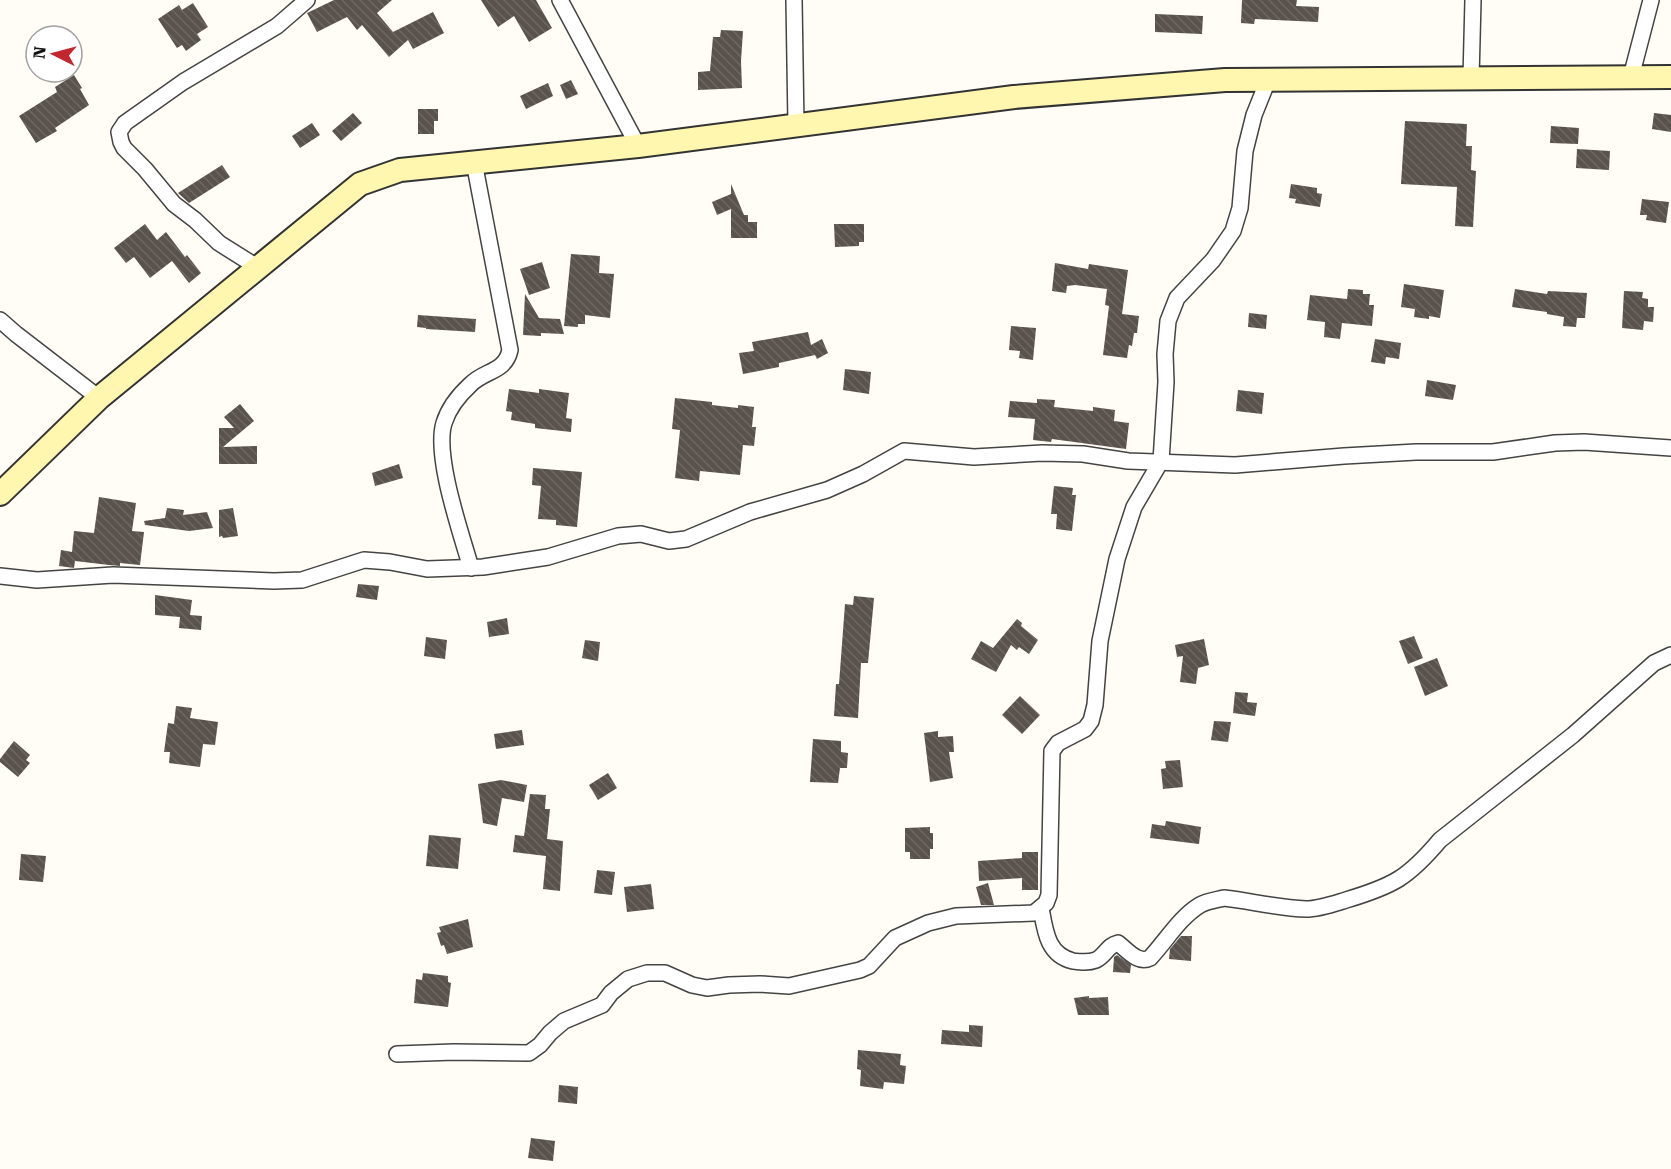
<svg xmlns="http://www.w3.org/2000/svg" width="1671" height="1169" viewBox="0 0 1671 1169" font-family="'Roboto Serif',serif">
	<defs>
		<pattern id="building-back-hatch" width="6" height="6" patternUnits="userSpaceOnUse" patternTransform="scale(1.5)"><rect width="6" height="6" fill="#5a524d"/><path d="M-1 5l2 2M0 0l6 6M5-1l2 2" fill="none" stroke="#6d6662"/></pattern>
	</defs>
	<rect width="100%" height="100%" fill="#fffdf5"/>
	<!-- building -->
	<g fill="url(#building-back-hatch)">
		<polygon points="334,0 392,0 377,13 393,32 433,12 444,33 413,49 408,40 389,57 362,25 357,30 347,17 317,32 307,13"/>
		<polygon points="481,0 536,0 552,28 529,42 514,16 498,27"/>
		<polygon points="1242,0 1297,0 1296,6 1319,7 1318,22 1255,19 1254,24 1241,23"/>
		<polygon points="193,3 208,27 197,34 201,40 186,51 182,45 177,48 158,19 179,5 182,10"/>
		<polygon points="1155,14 1203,16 1202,34 1155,32"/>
		<polygon points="721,30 743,31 741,61 742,88 698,90 698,72 710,71 713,37 720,37"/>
		<polygon points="74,75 82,88 80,89 89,105 55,128 57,131 36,143 19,116 57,92 55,87"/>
		<polygon points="571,80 578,94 566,99 560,85"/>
		<polygon points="548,83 553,96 526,109 520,96"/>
		<polygon points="418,109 438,109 438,121 434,121 434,134 418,134"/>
		<polygon points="353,113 362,123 341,141 332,131"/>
		<polygon points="1654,113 1671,115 1671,132 1652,129"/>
		<polygon points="1405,121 1467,124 1466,146 1472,146 1471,170 1476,171 1473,227 1455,226 1457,187 1401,184"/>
		<polygon points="312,123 320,135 300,148 292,136"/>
		<polygon points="1551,126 1579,128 1578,144 1550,143"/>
		<polygon points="1577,149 1610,151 1609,170 1576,168"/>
		<polygon points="222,165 230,177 189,203 178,193"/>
		<polygon points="731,184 744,215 748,215 748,222 757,222 757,238 731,238 731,209 717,215 712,202 731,194"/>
		<polygon points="1291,184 1317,188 1317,193 1322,194 1320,207 1295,203 1296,199 1289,198"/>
		<polygon points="1642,199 1669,202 1666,223 1646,220 1647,215 1640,215"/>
		<polygon points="145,224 157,240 166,232 185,257 187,255 201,273 189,283 172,261 150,278 134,257 126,263 114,248"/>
		<polygon points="834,224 864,224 864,242 859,242 859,246 835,247"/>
		<polygon points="571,254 600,256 599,273 614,274 610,318 585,315 585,324 578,324 578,327 564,326"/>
		<polygon points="542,262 550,288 529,295 520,269"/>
		<polygon points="1055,263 1088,269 1089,264 1128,270 1122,314 1139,316 1137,333 1134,333 1132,346 1129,345 1127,358 1103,355 1109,306 1105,305 1107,289 1075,285 1067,286 1066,293 1052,291"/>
		<polygon points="1404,284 1444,290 1440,318 1429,316 1429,319 1414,317 1415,309 1401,307"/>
		<polygon points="1348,289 1363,290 1363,294 1370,294 1369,305 1374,305 1372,326 1342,323 1340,339 1324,337 1325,322 1307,320 1310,295 1347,299"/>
		<polygon points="1515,289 1547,294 1548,291 1587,293 1585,318 1577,318 1576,327 1563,326 1564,317 1547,314 1547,312 1512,307"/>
		<polygon points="1624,291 1643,292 1642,298 1648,299 1648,307 1654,307 1653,322 1644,321 1643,330 1622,328"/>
		<polygon points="525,294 539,318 560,319 564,334 541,333 541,336 523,335"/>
		<polygon points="1249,313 1267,315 1266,329 1248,327"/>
		<polygon points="418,315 476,319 475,332 426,329 426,328 417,327"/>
		<polygon points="1011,326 1036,328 1033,360 1019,358 1020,351 1009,350"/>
		<polygon points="808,332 811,345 822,339 828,353 817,359 815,355 779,363 779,367 743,374 739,353 754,351 752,342"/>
		<polygon points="1375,339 1401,343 1399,359 1386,357 1385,364 1371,362"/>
		<polygon points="845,369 871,372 869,394 843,390"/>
		<polygon points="1427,380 1456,385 1453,400 1425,396"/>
		<polygon points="509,389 539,393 539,389 569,393 566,418 572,419 571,432 535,428 535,424 511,420 512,412 506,411"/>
		<polygon points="1238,390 1264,393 1262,414 1236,411"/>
		<polygon points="675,398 712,402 712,405 738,408 738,405 754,407 752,427 756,427 754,446 743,445 740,475 700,471 699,481 675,478 680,430 672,429"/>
		<polygon points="1037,399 1055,400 1054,407 1093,411 1093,407 1115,410 1114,421 1129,423 1126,449 1052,439 1051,442 1033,440 1035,419 1008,417 1010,401 1037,403"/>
		<polygon points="240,404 254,421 223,447 257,446 257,464 219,464 219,428 234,428 224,417"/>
		<polygon points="399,464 403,478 375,486 372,473"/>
		<polygon points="533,468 582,472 577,527 556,525 556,520 538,519 541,486 532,485"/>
		<polygon points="1054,486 1073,488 1072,495 1076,495 1072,531 1056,529 1057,514 1051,514"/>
		<polygon points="99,497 136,503 132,531 144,532 140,565 120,563 120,566 109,565 75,561 74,568 59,566 61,550 72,552 74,531 94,533"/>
		<polygon points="167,508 184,510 183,515 207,512 213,528 189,531 145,525 144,521 165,518"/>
		<polygon points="233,508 238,536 223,538 222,536 219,537 219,510"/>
		<polygon points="358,584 379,586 377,600 356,597"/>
		<polygon points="155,595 192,600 190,615 202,616 201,630 179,628 180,617 155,615"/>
		<polygon points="854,596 874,598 868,663 861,663 858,718 834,716 836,684 839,684 845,604 853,605"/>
		<polygon points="507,618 509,634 489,637 487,622"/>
		<polygon points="1017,619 1022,623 1021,626 1038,640 1029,654 1019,647 1017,650 1011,645 996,672 971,659 981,641 993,648"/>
		<polygon points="1414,636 1423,658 1408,664 1399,641"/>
		<polygon points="426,637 447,640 445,659 424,656"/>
		<polygon points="1204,639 1209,665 1198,668 1196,684 1180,682 1183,656 1177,657 1175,645"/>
		<polygon points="585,640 600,642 598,661 582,658"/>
		<polygon points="1437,658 1448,686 1425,696 1414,667"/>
		<polygon points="1235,692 1248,693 1247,702 1257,703 1255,716 1233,713"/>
		<polygon points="1020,696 1040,715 1022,734 1002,715"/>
		<polygon points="176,706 192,708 190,718 218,722 215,745 203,744 200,767 169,763 170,752 164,752 168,723 174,724"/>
		<polygon points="1214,721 1231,722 1228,742 1211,740"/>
		<polygon points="522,730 524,745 496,749 494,734"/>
		<polygon points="938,731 938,737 953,736 954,752 949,752 953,778 930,782 924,733"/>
		<polygon points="813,739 841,741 841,752 848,753 847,768 840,768 838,783 810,782"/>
		<polygon points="14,741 30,755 26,760 30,763 18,777 0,762 0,759"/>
		<polygon points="1180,760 1183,787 1163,789 1161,769 1166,768 1165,761"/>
		<polygon points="608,773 617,788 598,800 589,785"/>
		<polygon points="501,780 527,785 524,802 502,798 497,826 483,823 478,784"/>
		<polygon points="530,794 546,795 545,809 550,809 547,839 563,841 560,891 543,889 546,856 513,852 515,835 524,836"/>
		<polygon points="1166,821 1201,827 1199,844 1150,838 1152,824 1165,826"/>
		<polygon points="930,827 930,833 933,833 933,849 930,849 930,859 910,859 910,852 905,852 905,828"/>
		<polygon points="429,835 461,838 458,869 426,866"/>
		<polygon points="1022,852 1038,852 1038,890 1022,890 1022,878 979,881 978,861 1022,858"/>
		<polygon points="21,854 46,856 43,882 19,880"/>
		<polygon points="597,870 615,872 612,895 594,893"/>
		<polygon points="988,883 994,905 981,905 976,887"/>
		<polygon points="651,884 654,909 627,912 624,887"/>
		<polygon points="468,919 473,947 447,954 444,945 441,946 437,933 441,932 439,927"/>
		<polygon points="1181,936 1192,936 1191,961 1169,959 1170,949"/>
		<polygon points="1117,955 1131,965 1130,973 1113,972 1114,957"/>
		<polygon points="423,973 448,976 448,982 451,983 448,1007 414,1003 416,979 422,980"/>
		<polygon points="1089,996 1089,998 1108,997 1109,1015 1078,1015 1074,998"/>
		<polygon points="969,1025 983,1026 982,1047 941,1044 942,1030 969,1032"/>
		<polygon points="858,1050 901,1054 900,1065 906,1066 904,1084 884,1082 883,1089 860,1086 861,1070 857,1069"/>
		<polygon points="559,1085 578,1087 577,1104 558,1102"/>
		<polygon points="531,1138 555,1141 553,1161 528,1158"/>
	</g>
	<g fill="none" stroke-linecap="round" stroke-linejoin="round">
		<defs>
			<g id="minor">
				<polyline points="560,0 638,146"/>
				<polyline points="794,0 796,125"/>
				<polyline points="1631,77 1651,0"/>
				<polyline points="1471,78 1473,0"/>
				<polyline points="257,267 219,243 195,220 174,204 145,169 124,148 121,142 119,132 125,123 183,82 277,26 307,0"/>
				<polyline points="0,320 16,334 99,398"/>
				<path d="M471,568C461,533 434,456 444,423C449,407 458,396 470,385C484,370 505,373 510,350L474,162"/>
				<polyline points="0,576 37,580 113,575 274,581 302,580 364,560 390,562 427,569 483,567 548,557 618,536 641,534 669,541 686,539 750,512 827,490 863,474 904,451 974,457 1042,453 1083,454 1128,461 1235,465 1344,456 1416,452 1493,452 1555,443 1584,442 1671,448"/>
				<path d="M1041,908C1045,930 1047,955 1073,961C1081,962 1088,963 1096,960C1105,956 1108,945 1118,943C1128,951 1138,964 1150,958C1166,941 1180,917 1200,905C1207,901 1216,900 1224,898C1251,901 1278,908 1306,909C1319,909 1333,904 1346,900C1393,886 1408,878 1440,840L1573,735L1654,663L1671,655"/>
				<polyline points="397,1054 454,1052 529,1053 540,1045 550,1033 564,1021 602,1005 611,993 628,979 647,973 665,973 692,985 707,988 729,985 760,984 789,986 860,970 869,966 895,938 928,923 956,916 1034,913 1046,903 1049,895 1052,751 1058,743 1085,729 1091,721 1095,705 1100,641 1117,559 1134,507 1161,461 1166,382 1165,354 1168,321 1177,298 1213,260 1233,231 1240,208 1245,151 1254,115 1268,80"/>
			</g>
			<polyline id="secondary" points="0,494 99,398 360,184 400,170 638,146 1014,97 1225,80 1671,77"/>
		</defs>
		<!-- minor casing -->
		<use href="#minor" stroke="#444" stroke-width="18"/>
		<!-- secondary casing -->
		<use href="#secondary" stroke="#333" stroke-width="26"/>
		<!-- minor -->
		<use href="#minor" stroke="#fff" stroke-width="15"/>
		<!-- secondary -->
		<use href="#secondary" stroke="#fff6b0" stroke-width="22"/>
	</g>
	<!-- north arrow -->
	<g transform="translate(54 54) rotate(276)"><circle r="28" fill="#ffffff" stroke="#a0a0a0" stroke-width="1.5"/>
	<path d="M0-4.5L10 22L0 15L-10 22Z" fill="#c4262e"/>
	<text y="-9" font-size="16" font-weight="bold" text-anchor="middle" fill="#111111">N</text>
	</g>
</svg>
